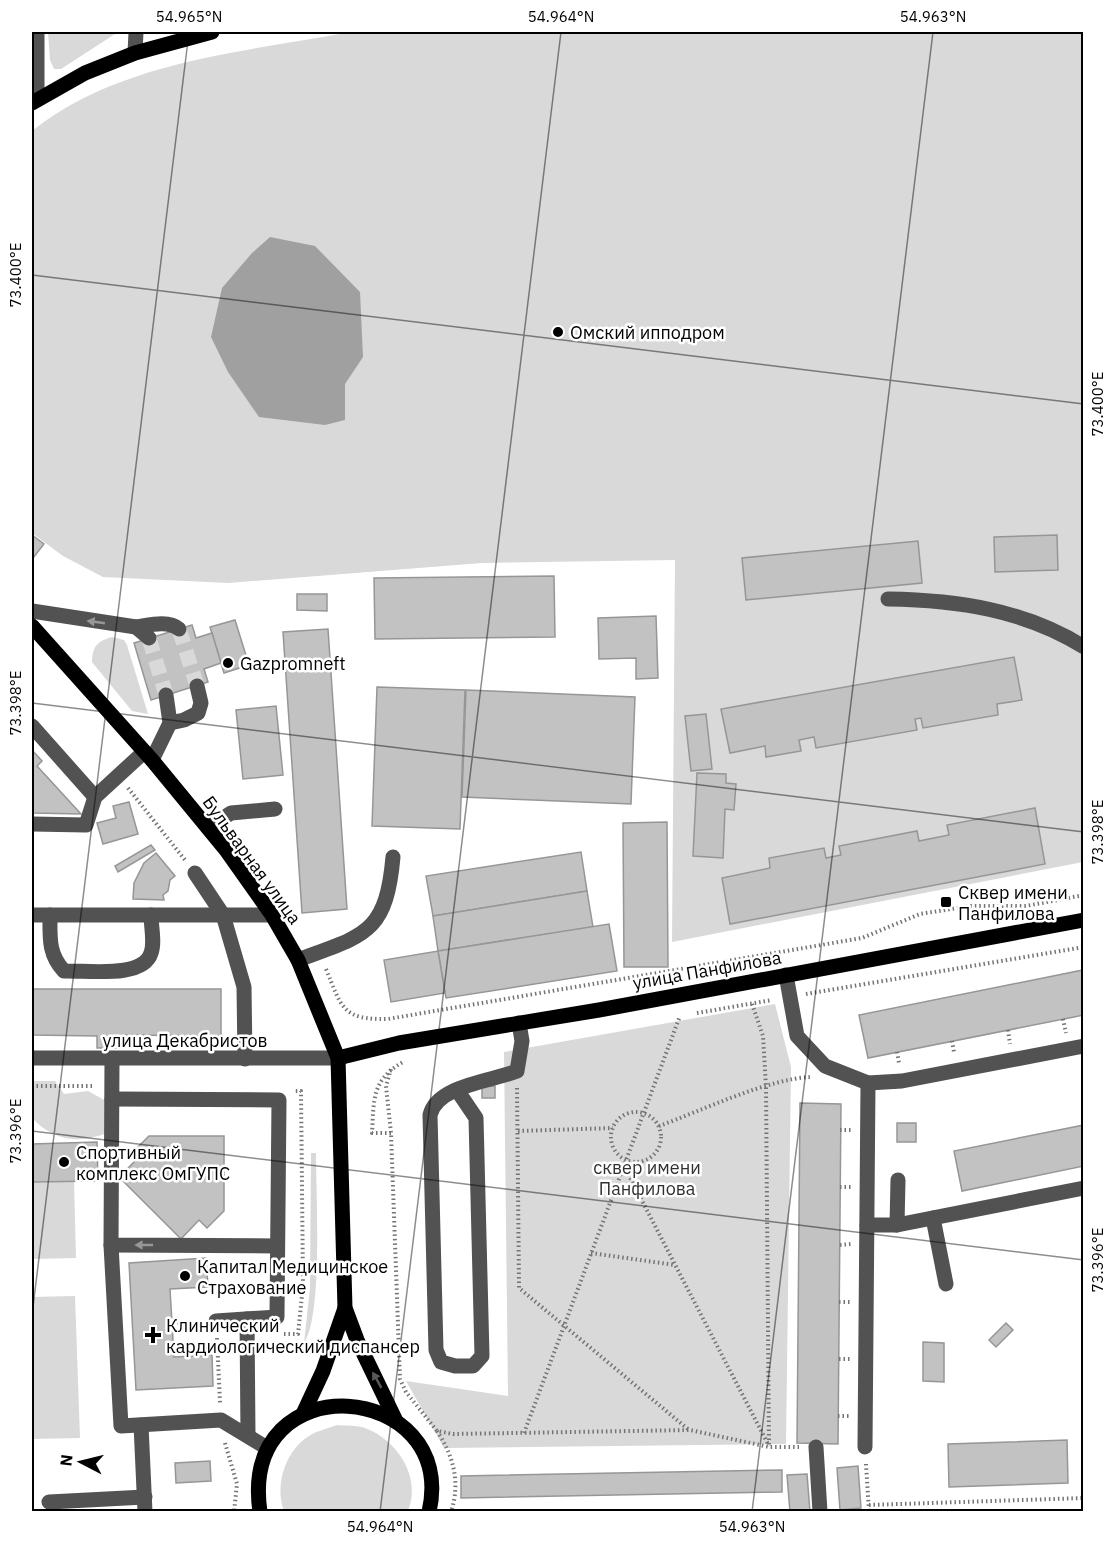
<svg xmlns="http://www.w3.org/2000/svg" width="1115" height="1543" viewBox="0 0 1115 1543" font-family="'IBM Plex Sans',sans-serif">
	<rect width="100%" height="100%" fill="#fff"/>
	<!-- green -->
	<g fill="#d9d9d9">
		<polygon points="48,32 118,32 61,69 54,69 50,60"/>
		<path d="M351,32H1083V862L672,942L675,560L482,563L228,583L103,577L63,556L32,533V131C119,61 244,52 351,32Z"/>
		<path d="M112,637L124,640L127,645L148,714L132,711L92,662C92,646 98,641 112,637Z"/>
		<polygon points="775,1004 791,1067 786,1444 444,1448 406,1381 508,1396 504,1052"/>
		<path d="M32,1081H55L64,1094L88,1091L108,1102L107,1133C77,1144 54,1141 32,1118Z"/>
		<path d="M311,1153H316C316,1192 323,1315 304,1343L310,1288Z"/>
		<polygon points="74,1181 76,1258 32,1259 32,1182"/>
		<polygon points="75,1296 80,1438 32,1439 32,1297"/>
		<path d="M337,1425C345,1426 357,1425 365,1428C397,1440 422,1477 408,1511H284C274,1484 286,1447 314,1433C321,1430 329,1428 337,1425Z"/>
	</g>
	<!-- water -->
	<polygon fill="#a0a0a0" points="270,237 315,246 360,292 363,357 345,384 345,420 325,425 259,417 228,372 211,337 222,288 252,253"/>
	<!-- building -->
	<g fill="#c2c2c2" stroke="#969696" stroke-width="1.5">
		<polygon points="32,535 44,544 33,558 32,557"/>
		<polygon points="1057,535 1058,570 995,572 994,537"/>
		<polygon points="918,541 922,583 746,600 742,558"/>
		<polygon points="554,576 555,637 375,639 374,578"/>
		<polygon points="297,594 327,594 327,611 297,610"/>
		<polygon points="656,616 658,678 636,679 636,658 599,659 598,618"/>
		<polygon points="235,620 249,665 224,673 210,627"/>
		<polygon points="192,625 196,638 212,633 221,663 204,669 208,682 151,700 134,643"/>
		<polygon points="328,629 347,909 302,913 283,632"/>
		<polygon points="1014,657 1022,700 997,704 998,715 923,728 921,718 915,719 917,730 816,748 814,737 799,740 801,751 766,757 765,746 730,753 721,709"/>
		<polygon points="377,687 465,690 460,829 372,826"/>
		<polygon points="466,690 635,697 631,804 462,797"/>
		<polygon points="276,706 283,775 243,779 236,710"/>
		<polygon points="706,714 712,769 691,771 685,716"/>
		<polygon points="32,750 42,761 37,766 81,814 32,813"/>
		<polygon points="697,773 726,774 726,783 736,784 734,810 725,809 723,858 693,856"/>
		<polygon points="129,802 138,834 103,844 97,823 116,818 113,806"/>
		<polygon points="1035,808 1045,864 730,924 722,878 770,868 769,858 824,848 826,858 841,855 839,846 917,831 919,841 949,835 947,825"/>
		<polygon points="667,822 668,967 624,967 623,823"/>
		<polygon points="151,845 155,850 118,872 115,866"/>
		<polygon points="581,852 587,891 433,916 426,876"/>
		<polygon points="156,853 175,876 170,880 168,891 163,895 164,900 133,899 134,883 144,863"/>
		<polygon points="587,891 593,927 438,951 433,916"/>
		<polygon points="609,924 617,971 446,998 438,951"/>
		<polygon points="438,951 445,993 391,1002 384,960"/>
		<polygon points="1083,970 1084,1015 868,1058 859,1015"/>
		<polygon points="32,989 221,989 221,1036 125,1035 125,1048 97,1048 97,1036 32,1035"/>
		<rect x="482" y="1086" width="13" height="12"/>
		<polygon points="800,1103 841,1104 838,1444 797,1443"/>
		<rect x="897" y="1123" width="19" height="19"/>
		<polygon points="1084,1125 1084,1166 962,1191 954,1151"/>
		<polygon points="149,1136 224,1136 224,1211 207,1228 199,1220 181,1239 119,1177 138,1158 132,1153"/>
		<polygon points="97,1142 98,1181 32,1182 32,1144"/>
		<polygon points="206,1258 208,1287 170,1289 174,1357 212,1355 213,1386 136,1390 129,1263"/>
		<polygon points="1006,1323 1013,1330 996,1347 989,1340"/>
		<polygon points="923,1342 944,1343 944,1382 923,1381"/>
		<polygon points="1067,1440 1068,1483 949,1487 948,1444"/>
		<polygon points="210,1461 211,1481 176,1483 175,1463"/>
		<polygon points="858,1466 861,1508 840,1510 837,1468"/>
		<polygon points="782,1470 782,1492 461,1498 461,1476"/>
		<polygon points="807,1474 810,1512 790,1512 787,1475"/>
	</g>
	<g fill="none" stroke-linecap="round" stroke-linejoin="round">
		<!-- minor-tunnel -->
		<g stroke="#d9d9d9" stroke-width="15" stroke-dasharray="15 8" stroke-linecap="butt">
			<polyline points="179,629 197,686"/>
			<polyline points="149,638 166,695"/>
		</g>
		<!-- path -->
		<g stroke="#747474" stroke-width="4" stroke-dasharray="1.5 3" stroke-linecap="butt">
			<polyline points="128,788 185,860"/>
			<path d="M326,969C342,1008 342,1020 388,1019L862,938L920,914L970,906H1026L1084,895"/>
			<polyline points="806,994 1084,947"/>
			<polyline points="752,1004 763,1036 766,1087 769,1447"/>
			<polyline points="697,1013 772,1000"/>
			<polyline points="1063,1019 1066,1033"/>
			<polyline points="1008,1030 1010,1044"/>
			<polyline points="952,1041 954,1052"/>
			<polyline points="897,1052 899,1063"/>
			<polyline points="391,1069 386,1086 391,1133 400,1379 406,1392 437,1431 453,1434 690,1430 769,1447 799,1447"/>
			<polyline points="32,1086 94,1086"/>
			<polyline points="517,1088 519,1288 689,1430"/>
			<circle cx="636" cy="1137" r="25"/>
			<path d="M659,1126C701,1111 769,1078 812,1077"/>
			<polyline points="840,1130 852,1130"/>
			<polyline points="518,1131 613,1128"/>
			<path d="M391,1133H372C374,1101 371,1080 403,1062"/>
			<polyline points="624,1166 769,1446"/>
			<polyline points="840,1187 851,1187"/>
			<polyline points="840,1245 851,1244"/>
			<polyline points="591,1253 675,1265"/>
			<polyline points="839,1302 850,1302"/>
			<polyline points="173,1323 199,1322"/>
			<polyline points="284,1334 298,1334 303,1286 301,1091 293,1091"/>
			<polyline points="217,1338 220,1403"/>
			<polyline points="839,1359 850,1359"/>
			<polyline points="838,1416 850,1416"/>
			<path d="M437,1431C453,1455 461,1482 451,1512"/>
			<polyline points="524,1433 680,1016"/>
			<polyline points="225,1443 237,1484 234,1512"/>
			<polyline points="866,1464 869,1512"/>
			<polyline points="869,1505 1084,1498"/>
		</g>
		<!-- minor -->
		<g stroke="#525252" stroke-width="15">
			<polyline points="37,32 37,99"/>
			<polyline points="135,53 136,32"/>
			<path d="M888,599C957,600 1025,610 1084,647"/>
			<polyline points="32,611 136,627 149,638"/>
			<path d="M136,627C150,625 168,620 179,629"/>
			<polyline points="170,723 184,720 198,713 201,703 197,686"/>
			<polyline points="32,726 95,797"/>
			<polyline points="152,760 170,723 166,695"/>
			<polyline points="32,824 86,825 95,797 144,752"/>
			<polyline points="208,828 231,813 275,809"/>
			<polyline points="195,873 223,915 244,987 245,1059"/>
			<polyline points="32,915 272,915"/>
			<path d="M50,915C50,937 48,954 64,971C86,970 143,979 151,953C155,943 151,926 151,915"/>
			<path d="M298,960C364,935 386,935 393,857"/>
			<polyline points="786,975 797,1036 825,1066 868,1083 902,1081 1084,1046"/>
			<polyline points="32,1058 338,1058"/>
			<polyline points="112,1059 111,1245 277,1246"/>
			<path d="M457,1090L476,1118L482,1356L473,1366H455L441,1362L436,1350L430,1115C437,1085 493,1081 517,1071L522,1041L519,1023"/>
			<polyline points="112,1099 279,1100 277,1317 216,1321"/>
			<polyline points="933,1218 946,1284"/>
			<polyline points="867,1225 897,1225 1084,1188"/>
			<polyline points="897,1225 898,1180"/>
			<polyline points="111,1245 121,1426 221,1420 267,1448"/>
			<polyline points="247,1319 248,1436"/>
			<polyline points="141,1425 145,1512"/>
			<polyline points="816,1447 820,1512"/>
			<polyline points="865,1447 868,1083"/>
			<polyline points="49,1502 145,1497"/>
		</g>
		<!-- major -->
		<g stroke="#000" stroke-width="15">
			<polyline points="32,103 85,73 135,53 212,32"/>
			<polyline points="32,626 152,760 226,850 272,915 298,960 338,1058 345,1308 357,1340 396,1421"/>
			<polyline points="338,1058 399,1043 599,1010 1084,920"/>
			<polyline points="303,1414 323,1371 345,1308"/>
			<path d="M260,1512C238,1361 459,1381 429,1512"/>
		</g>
	</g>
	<!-- one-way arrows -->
	<defs><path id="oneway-solid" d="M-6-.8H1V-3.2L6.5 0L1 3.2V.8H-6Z" transform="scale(1.5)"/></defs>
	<g fill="#979797">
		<use href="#oneway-solid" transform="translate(96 622) rotate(-172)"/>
		<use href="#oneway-solid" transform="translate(144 1245) rotate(-180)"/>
	</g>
	<use fill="#595959" href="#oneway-solid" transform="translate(377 1380) rotate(-119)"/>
	<!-- ticks -->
	<path fill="none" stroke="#000" stroke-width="1.5" stroke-opacity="0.45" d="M32,275L1084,404M32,703L1084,832M32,1131L1084,1260M32,1315L189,32M380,1512L561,32M752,1512L933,32"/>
	<!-- markers -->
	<g fill="#000" stroke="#fff" stroke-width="2">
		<circle cx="558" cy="332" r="6"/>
		<circle cx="228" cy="663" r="6"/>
		<rect x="940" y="896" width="12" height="12" rx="3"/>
		<circle cx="64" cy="1162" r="6"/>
		<circle cx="185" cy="1276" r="6"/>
		<path d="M150 1326h6v6h6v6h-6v6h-6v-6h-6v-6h6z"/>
	</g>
	<g text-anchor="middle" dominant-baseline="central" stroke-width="5" stroke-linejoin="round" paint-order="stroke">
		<!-- poi labels -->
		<g font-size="18" fill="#000" stroke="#fff" text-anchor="start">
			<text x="570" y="332">Омский ипподром</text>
			<text x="240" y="663">Gazpromneft</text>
			<text x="958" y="892">Сквер имени<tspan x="958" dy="21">Панфилова</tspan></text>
			<text x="76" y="1152">Спортивный<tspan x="76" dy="21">комплекс ОмГУПС</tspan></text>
			<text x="197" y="1266">Капитал Медицинское<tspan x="197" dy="21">Страхование</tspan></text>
			<text x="166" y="1325">Клинический<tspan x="166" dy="21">кардиологический диспансер</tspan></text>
		</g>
		<!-- street labels -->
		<g font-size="18" fill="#000" stroke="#fff">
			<text transform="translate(252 860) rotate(54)">Бульварная улица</text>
			<text transform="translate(707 970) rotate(-10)">улица Панфилова</text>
			<text x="185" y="1040">улица Декабристов</text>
		</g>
		<!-- park labels -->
		<g font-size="18" fill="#303030" stroke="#fff">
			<text x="647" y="1167">сквер имени<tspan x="647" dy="21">Панфилова</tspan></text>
		</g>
	</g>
	<!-- border -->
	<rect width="1115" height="1543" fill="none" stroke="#ffffff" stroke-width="66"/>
	<!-- north arrow -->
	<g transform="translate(81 1462) rotate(277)" stroke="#ffffff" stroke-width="4.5" paint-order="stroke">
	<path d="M0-4.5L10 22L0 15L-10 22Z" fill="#000000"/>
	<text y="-9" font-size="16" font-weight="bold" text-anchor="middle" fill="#000000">N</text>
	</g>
	<rect x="33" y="33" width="1049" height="1477" fill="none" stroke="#000" stroke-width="2"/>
	<g font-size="15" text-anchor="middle" fill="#000">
		<text x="189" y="22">54.965°N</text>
		<text x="561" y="22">54.964°N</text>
		<text x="933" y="22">54.963°N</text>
		<text transform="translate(16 275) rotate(-90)" y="5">73.400°E</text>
		<text transform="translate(1098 404) rotate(-90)" y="5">73.400°E</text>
		<text transform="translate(16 703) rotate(-90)" y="5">73.398°E</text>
		<text transform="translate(1098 832) rotate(-90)" y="5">73.398°E</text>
		<text transform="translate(16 1131) rotate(-90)" y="5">73.396°E</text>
		<text transform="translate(1098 1260) rotate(-90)" y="5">73.396°E</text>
		<text x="380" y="1532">54.964°N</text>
		<text x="752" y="1532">54.963°N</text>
	</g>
</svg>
